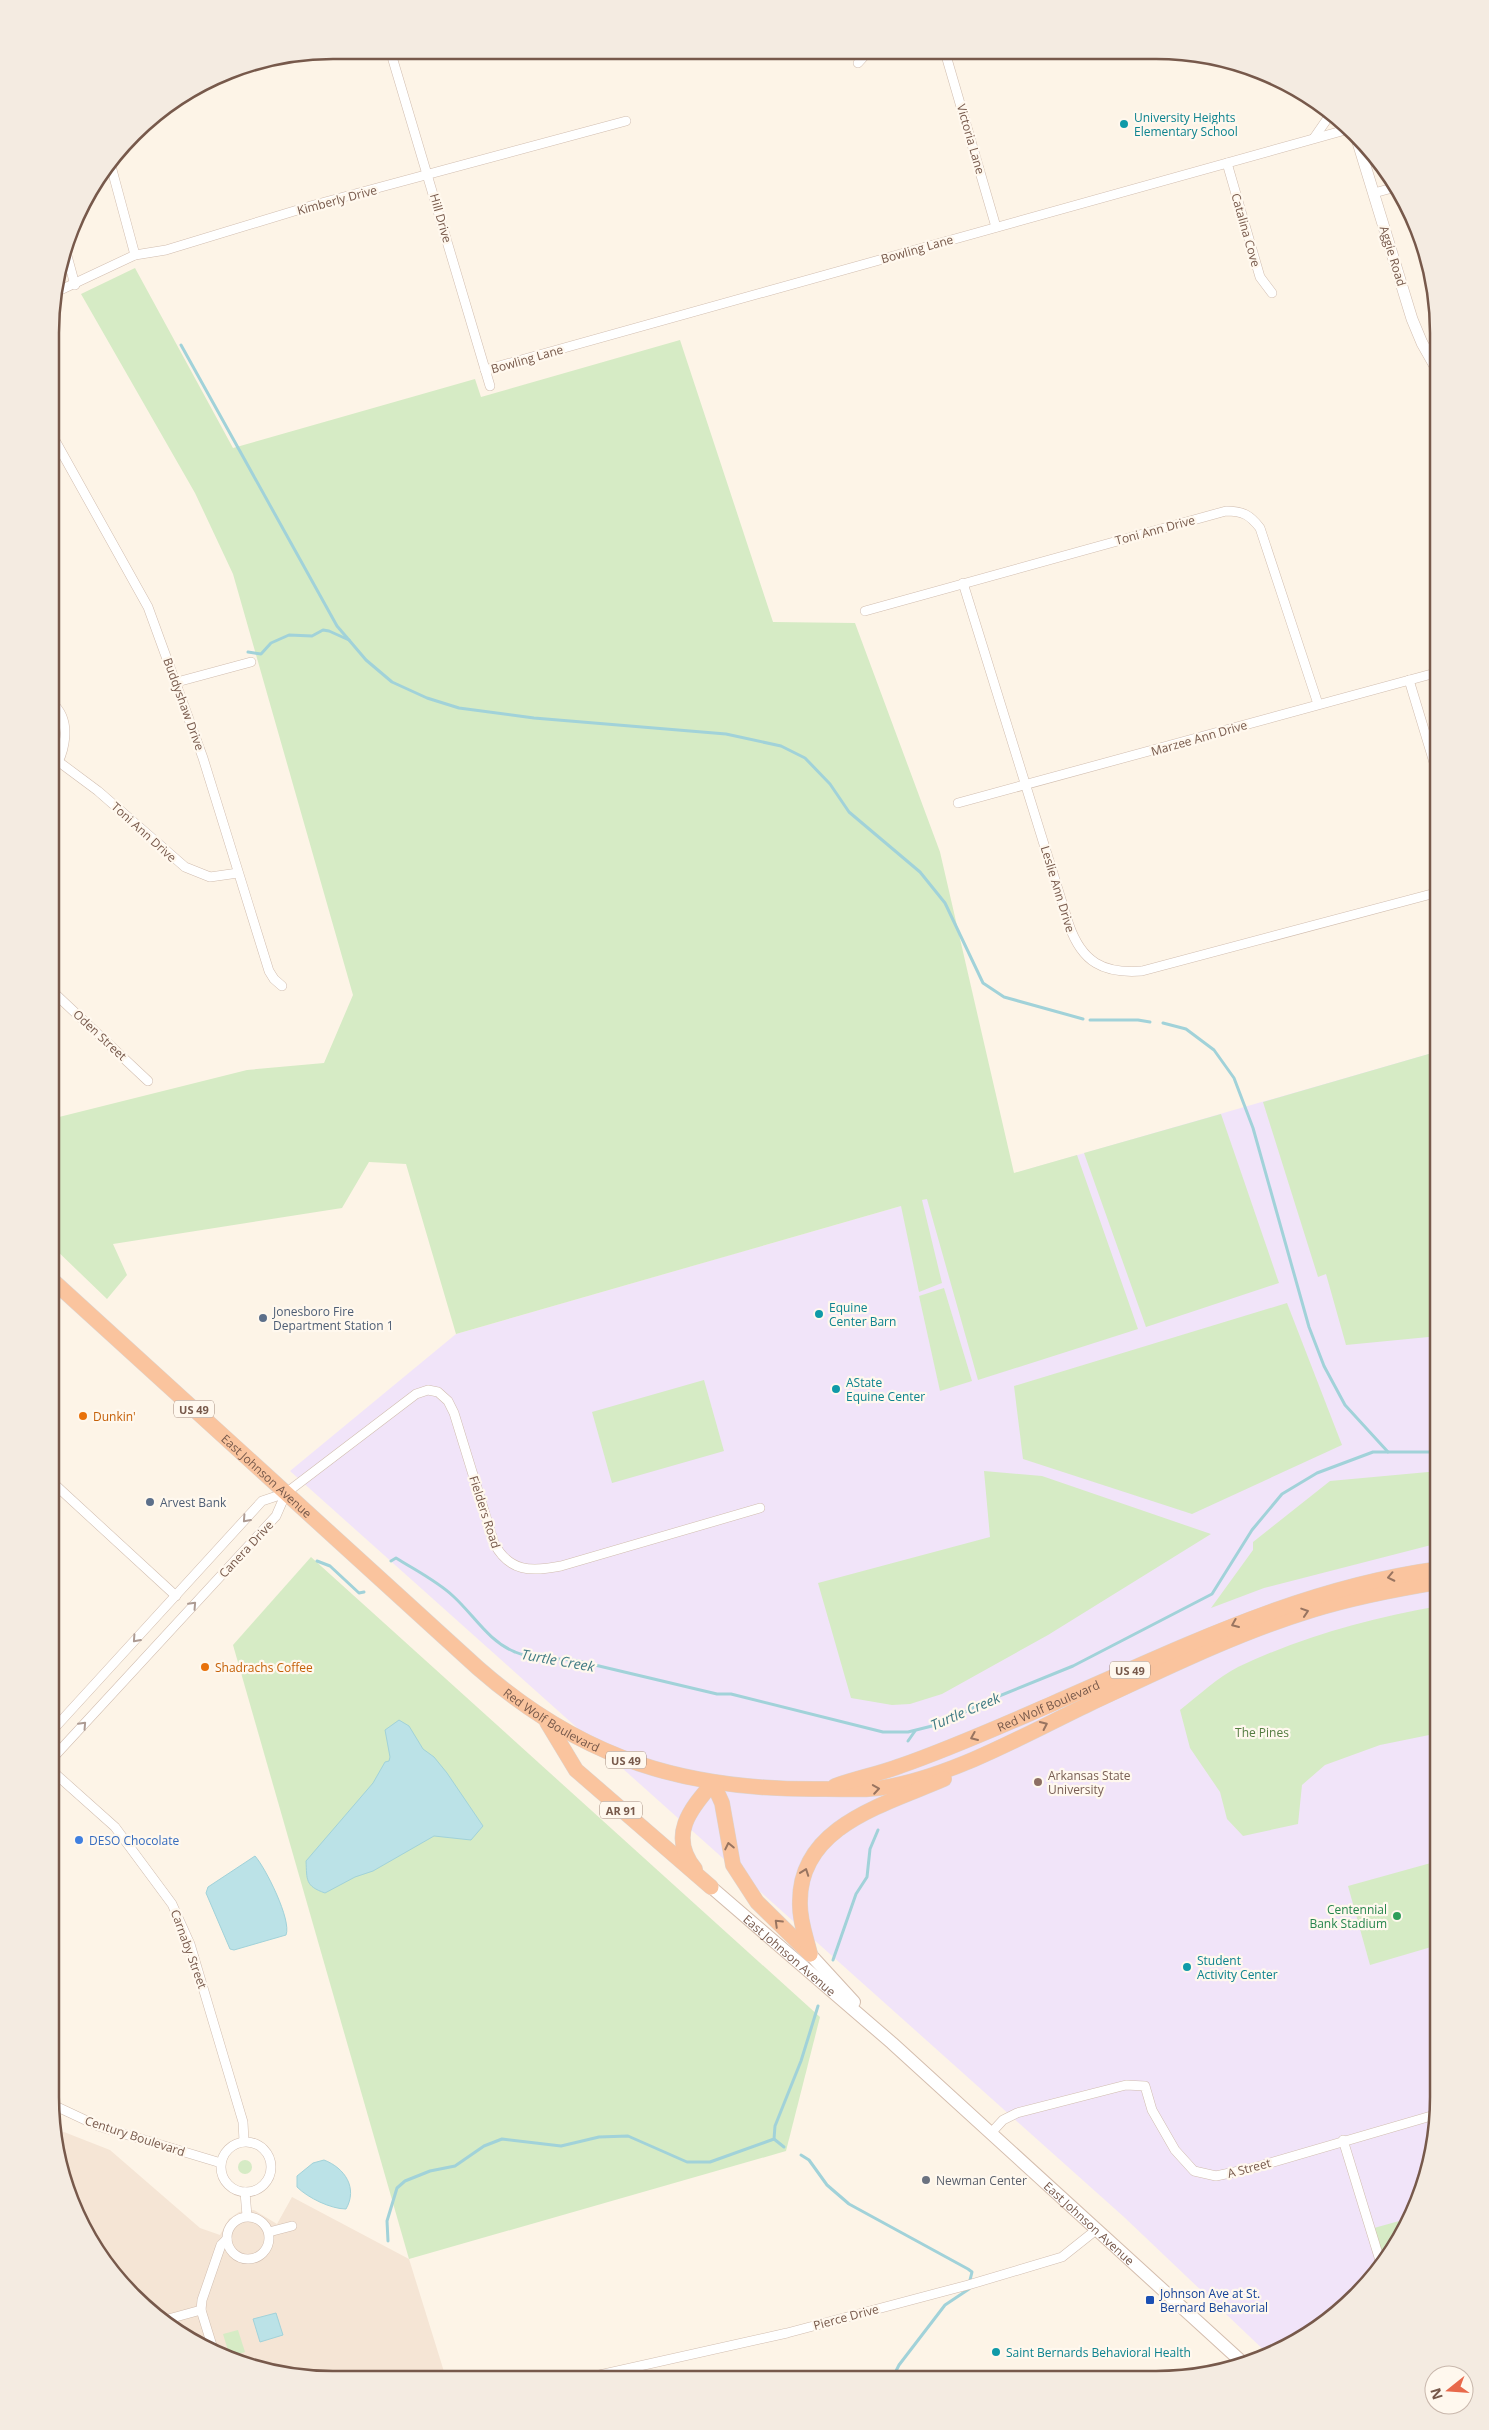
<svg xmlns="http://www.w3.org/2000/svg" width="1489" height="2430" viewBox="0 0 1489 2430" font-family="'Open Sans',sans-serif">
	<rect width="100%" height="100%" fill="#fdf4e7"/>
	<!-- residential -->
	<polygon fill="#f5e5d5" points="64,2132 110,2150 200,2228 220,2235 229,2219 239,2212 254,2210 277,2224 292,2197 409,2259 446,2378 296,2378 225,2359 161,2322 109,2269 71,2205 57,2134"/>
	<!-- education -->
	<polygon fill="#f1e4f9" points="1439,1051 1438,2116 1418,2205 1381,2269 1328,2321 1269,2355 1124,2217 290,1471 456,1334"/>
	<!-- green -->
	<g fill="#d6ebc5">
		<polygon points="135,268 233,448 475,379 481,397 680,340 773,622 855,623 940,852 1014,1173 1077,1155 1138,1329 978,1380 927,1199 922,1200 942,1283 919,1292 901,1206 456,1334 406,1164 369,1162 342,1208 113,1244 127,1275 107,1299 51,1245 51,1119 247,1070 324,1063 353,995 233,574 195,493 81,294"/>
		<polygon points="1439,1051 1439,1336 1346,1345 1326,1274 1318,1277 1263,1102"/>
		<polygon points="1221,1114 1279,1283 1146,1327 1084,1153"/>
		<polygon points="944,1288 972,1381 940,1391 919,1296"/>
		<polygon points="1287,1303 1342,1445 1192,1514 1023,1459 1014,1386"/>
		<polygon points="704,1380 724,1451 612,1483 592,1412"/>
		<polygon points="984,1471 1042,1476 1211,1534 1048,1635 942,1694 910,1704 892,1705 851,1698 818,1583 990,1537"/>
		<polygon points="1439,1471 1439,1543 1264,1588 1211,1608 1253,1550 1253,1542 1330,1481"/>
		<polygon points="311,1557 820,2017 786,2151 409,2259 233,1645"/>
		<path d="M1439,1606V1733L1380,1745L1325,1765L1302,1785L1298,1824L1243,1836L1227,1819L1220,1792L1190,1748L1180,1710C1198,1696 1218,1677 1238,1667C1301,1637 1370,1618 1439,1606Z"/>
		<polygon points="1438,1861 1438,1945 1370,1965 1348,1886"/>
		<circle cx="245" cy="2167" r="7"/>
		<polygon points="1410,2218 1385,2262 1374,2228"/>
		<polygon points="238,2330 245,2352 230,2357 223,2334"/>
	</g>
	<!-- water -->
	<g fill="#bbe2e7" stroke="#a1d2d9">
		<path d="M399,1720L409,1726L423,1749L434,1757L447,1773L483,1826L471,1840L434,1836L373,1871L355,1877L325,1893C305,1886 307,1880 306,1861L373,1783L385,1762L389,1761L390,1757L385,1730Z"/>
		<path d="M255,1856C265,1867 292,1920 286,1935L234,1950L230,1949L206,1893L208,1887Z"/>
		<path d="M324,2160C345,2168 358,2188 346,2209C331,2209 308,2198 297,2187V2176L313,2163Z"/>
		<polygon points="276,2313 283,2335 260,2342 253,2319"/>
	</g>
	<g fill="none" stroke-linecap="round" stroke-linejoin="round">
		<!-- stream -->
		<g stroke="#a1d2d9" stroke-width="3">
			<polyline points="181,345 337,626 349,640"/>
			<polyline points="248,652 261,654 271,643 289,635 312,636 323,630 329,631 349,640 366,660 392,682 427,698 459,708 534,718 726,734 781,746 805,758 830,784 849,812 920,872 945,903 983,983 1004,997 1083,1019"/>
			<polyline points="1090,1020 1138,1020 1150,1022"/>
			<polyline points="1163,1023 1186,1029 1214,1050 1234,1078 1253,1128 1309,1327 1324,1366 1345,1405 1388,1452"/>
			<polyline points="317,1561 330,1566 359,1593 364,1592"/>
			<path d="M391,1561L396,1558C415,1570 437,1581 453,1596C474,1615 488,1641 515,1652C535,1661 557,1657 578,1661L717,1694H731L883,1732H908L944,1723L982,1703L1073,1666L1212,1594L1252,1530L1282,1494L1317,1473L1373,1452H1439"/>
			<polyline points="908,1741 915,1731"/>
			<polyline points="833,1960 856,1894 867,1877 870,1849 878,1830"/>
			<polyline points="774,2139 784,2147"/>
			<polyline points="801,2155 809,2160 827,2185 849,2204 968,2269 972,2272 970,2280"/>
			<polyline points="388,2241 387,2221 397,2188 405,2181 430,2171 455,2166 484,2146 502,2139 561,2146 599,2137 628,2136 687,2162 710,2162 774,2139 775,2126 801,2061 818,2006"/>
			<polyline points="892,2379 899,2365 945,2305 969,2289"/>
		</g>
		<defs>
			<g id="minor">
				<polyline points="390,50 490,386"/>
				<polyline points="945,52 996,227"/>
				<polyline points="858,63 868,52"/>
				<polyline points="1314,138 1332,112"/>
				<polyline points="1227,163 1260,277 1272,293"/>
				<polyline points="111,166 135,255"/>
				<polyline points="1374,193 1396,187"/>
				<polyline points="66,252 75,285"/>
				<polyline points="54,293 135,255 166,250 314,205 626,121"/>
				<polyline points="485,370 1349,129"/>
				<polyline points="52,435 148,607 203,758 269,971 274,979 282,986"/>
				<path d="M963,583L1069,925C1082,962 1103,974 1142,971L1439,892"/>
				<path d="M865,611L1226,511C1243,511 1250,515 1260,528L1318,704"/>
				<polyline points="1409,680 1439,779"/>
				<polyline points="177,682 251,662"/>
				<polyline points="59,762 98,791 185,867 210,877 238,873"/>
				<path d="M52,773C65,753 73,721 52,703"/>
				<polyline points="958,803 1439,672"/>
				<polyline points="51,990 148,1081"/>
				<polyline points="51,1481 176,1596"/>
				<path d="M50,1733L262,1501L286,1493L416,1394L428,1390L438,1392L448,1401L454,1413L494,1543C509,1572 531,1572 561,1566L760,1508"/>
				<polyline points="50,1761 276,1516 286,1493"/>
				<polyline points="50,1769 115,1827 172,1904 190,1944 243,2122 244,2141"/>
				<polyline points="51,2104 98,2126 221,2163"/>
				<polyline points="991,2133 1003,2120 1017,2113 1126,2085 1145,2086 1152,2110 1175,2150 1194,2171 1216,2176 1253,2168 1438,2114"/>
				<polyline points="1343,2140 1382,2267"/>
				<circle cx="246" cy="2167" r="25"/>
				<polyline points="245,2192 247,2216"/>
				<circle cx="248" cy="2238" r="21"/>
				<polyline points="269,2232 292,2226"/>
				<polyline points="161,2321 201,2310"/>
				<polyline points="214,2352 201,2310 202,2300 221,2245 227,2239"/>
				<polyline points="536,2378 554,2378"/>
				<polyline points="586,2378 787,2333 968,2285 1062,2257 1096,2230"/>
			</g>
			<polyline id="tertiary" points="1356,136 1412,319 1422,343 1439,373"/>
			<g id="secondary">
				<path id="s1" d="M711,1887L892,2043L1243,2363"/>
				<polyline points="810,1954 854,2002"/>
			</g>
			<g id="trunk">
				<path id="s2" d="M51,1279L478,1668C583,1760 687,1791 825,1789C849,1789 869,1791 892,1786C961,1772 1030,1732 1093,1702C1164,1669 1237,1633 1312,1610C1354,1597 1396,1589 1439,1582"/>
				<polyline points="547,1722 576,1770 711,1887"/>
				<polyline points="713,1783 722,1803 733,1865 757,1902 810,1954"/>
				<path id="s3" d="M835,1786C857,1778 879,1774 900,1766C952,1748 1003,1725 1054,1703C1181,1648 1300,1588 1439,1569"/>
				<path d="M695,1869C668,1836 690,1809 713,1783"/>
				<path d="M810,1954C806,1937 799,1919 800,1901C800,1825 887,1804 944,1779"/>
			</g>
		</defs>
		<!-- minor casing -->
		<use href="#minor" stroke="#d1bdaf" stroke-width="10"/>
		<!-- tertiary casing -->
		<use href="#tertiary" stroke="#d1bdaf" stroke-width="12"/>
		<!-- secondary casing -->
		<use href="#secondary" stroke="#d4bdad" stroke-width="14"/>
		<!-- trunk casing -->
		<use href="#trunk" stroke="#dcd4d0" stroke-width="16"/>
		<!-- minor -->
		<use href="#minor" stroke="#fff" stroke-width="9"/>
		<!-- tertiary -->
		<use href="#tertiary" stroke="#fff" stroke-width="11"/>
		<!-- secondary -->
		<use href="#secondary" stroke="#fff" stroke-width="12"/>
		<!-- trunk -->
		<use href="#trunk" stroke="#fac49e" stroke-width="15"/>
	</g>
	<!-- one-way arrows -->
	<defs><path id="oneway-chevron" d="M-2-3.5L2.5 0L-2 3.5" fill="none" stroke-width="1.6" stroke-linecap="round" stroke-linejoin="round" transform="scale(1.25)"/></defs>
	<g stroke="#ad9b93">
		<use href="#oneway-chevron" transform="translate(246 1519) rotate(132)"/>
		<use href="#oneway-chevron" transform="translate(193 1605) rotate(-47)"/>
		<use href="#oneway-chevron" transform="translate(136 1639) rotate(132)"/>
		<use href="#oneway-chevron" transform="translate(83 1725) rotate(-47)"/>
	</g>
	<g stroke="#987460">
		<use href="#oneway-chevron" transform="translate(1391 1577) rotate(168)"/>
		<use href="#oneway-chevron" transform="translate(1305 1612) rotate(-18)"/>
		<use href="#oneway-chevron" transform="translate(1235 1624) rotate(157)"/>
		<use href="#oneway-chevron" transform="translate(1044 1725) rotate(-25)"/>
		<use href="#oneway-chevron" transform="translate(974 1737) rotate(157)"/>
		<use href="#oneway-chevron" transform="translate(876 1789) rotate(-9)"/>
		<use href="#oneway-chevron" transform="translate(729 1846) rotate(-102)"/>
		<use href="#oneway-chevron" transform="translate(805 1872) rotate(-70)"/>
		<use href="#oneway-chevron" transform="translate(778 1923) rotate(-136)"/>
	</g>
	<!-- markers -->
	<g fill="#0f9aa8" stroke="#fff8ee" stroke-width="2">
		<circle cx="1124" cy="124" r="5"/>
		<circle cx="819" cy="1314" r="5"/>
		<circle cx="836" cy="1389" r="5"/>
		<circle cx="1187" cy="1967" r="5"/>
		<circle cx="996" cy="2352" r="5"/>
	</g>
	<g fill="#5c6f8a" stroke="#fff8ee" stroke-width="2">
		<circle cx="263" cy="1318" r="5"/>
		<circle cx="150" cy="1502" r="5"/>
	</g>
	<g fill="#e8710a" stroke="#fff8ee" stroke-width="2">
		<circle cx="83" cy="1416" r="5"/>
		<circle cx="205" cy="1667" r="5"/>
	</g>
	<circle fill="#8d6e63" stroke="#fff8ee" stroke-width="2" cx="1038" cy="1782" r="5"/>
	<circle fill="#3f7fe0" stroke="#fff8ee" stroke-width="2" cx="79" cy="1840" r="5"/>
	<circle fill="#2e9e5b" stroke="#fff8ee" stroke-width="2" cx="1397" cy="1916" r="5"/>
	<circle fill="#6b7280" stroke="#fff8ee" stroke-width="2" cx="926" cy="2180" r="5"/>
	<rect fill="#1a4fb4" stroke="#fff8ee" stroke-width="2" x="1145" y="2295" width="10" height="10" rx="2.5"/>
	<g text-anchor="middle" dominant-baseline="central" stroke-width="4.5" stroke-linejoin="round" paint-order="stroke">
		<!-- shield labels -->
		<g fill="#fff8ee" stroke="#a0897c" stroke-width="1">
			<rect x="174" y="1400.5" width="40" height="17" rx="4"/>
			<rect x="1110" y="1661.5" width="40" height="17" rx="4"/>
			<rect x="606" y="1751.5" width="40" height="17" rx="4"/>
			<rect x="600" y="1801.5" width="42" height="17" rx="4"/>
		</g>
		<g font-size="11" font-weight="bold" fill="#77594b">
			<text x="194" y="1409">US 49</text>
			<text x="1130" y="1670">US 49</text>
			<text x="626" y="1760">US 49</text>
			<text x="621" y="1810">AR 91</text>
		</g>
		<!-- culture labels -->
		<g font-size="12" fill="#0d838f" stroke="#fff8ee" text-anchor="start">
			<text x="1134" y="117">University Heights<tspan x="1134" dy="14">Elementary School</tspan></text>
			<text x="829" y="1307">Equine<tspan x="829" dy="14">Center Barn</tspan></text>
			<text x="846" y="1382">AState<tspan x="846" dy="14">Equine Center</tspan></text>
			<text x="1197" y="1960">Student<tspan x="1197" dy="14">Activity Center</tspan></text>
			<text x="1006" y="2352">Saint Bernards Behavioral Health</text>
		</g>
		<!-- street labels -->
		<g font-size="12" fill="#77594b" stroke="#fff8ee">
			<text transform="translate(971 139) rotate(74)">Victoria Lane</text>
			<text transform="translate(337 200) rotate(-15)">Kimberly Drive</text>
			<text transform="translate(441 218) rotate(74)">Hill Drive</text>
			<text transform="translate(1246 230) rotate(74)">Catalina Cove</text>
			<text transform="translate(917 249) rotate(-16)">Bowling Lane</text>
			<text transform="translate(1393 256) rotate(73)">Aggie Road</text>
			<text transform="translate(527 359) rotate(-16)">Bowling Lane</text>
			<text transform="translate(1155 530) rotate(-15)">Toni Ann Drive</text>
			<text transform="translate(184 704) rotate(70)">Buddyshaw Drive</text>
			<text transform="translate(1199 738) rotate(-16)">Marzee Ann Drive</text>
			<text transform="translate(144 832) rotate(42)">Toni Ann Drive</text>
			<text transform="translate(1058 889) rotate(73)">Leslie Ann Drive</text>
			<text transform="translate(100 1035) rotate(43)">Oden Street</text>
			<text stroke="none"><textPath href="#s2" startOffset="292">East Johnson Avenue</textPath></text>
			<text transform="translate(485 1512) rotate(72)">Fielders Road</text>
			<text transform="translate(246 1549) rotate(-47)">Canera Drive</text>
			<text stroke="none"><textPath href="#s3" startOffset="228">Red Wolf Boulevard</textPath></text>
			<text stroke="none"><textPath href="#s2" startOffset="668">Red Wolf Boulevard</textPath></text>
			<text transform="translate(189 1949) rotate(70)">Carnaby Street</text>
			<text stroke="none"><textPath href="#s1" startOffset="104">East Johnson Avenue</textPath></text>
			<text transform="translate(135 2136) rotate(18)">Century Boulevard</text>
			<text transform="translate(1249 2168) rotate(-15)">A Street</text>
			<text stroke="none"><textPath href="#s1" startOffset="506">East Johnson Avenue</textPath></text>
			<text transform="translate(846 2317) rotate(-15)">Pierce Drive</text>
		</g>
		<!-- service labels -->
		<g font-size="12" fill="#4e5e75" stroke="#fff8ee" text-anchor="start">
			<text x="273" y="1311">Jonesboro Fire<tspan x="273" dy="14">Department Station 1</tspan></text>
			<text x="160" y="1502">Arvest Bank</text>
		</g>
		<!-- food labels -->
		<g font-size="12" fill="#c56008" stroke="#fff8ee" text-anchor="start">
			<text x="93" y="1416">Dunkin'</text>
			<text x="215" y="1667">Shadrachs Coffee</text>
		</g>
		<!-- park labels -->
		<g font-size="12" fill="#557d42" stroke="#fff8ee">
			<text x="1262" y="1732">The Pines</text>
		</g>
		<!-- education labels -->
		<g font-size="12" fill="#785e54" stroke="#fff8ee" text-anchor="start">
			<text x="1048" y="1775">Arkansas State<tspan x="1048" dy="14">University</tspan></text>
		</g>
		<!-- shop labels -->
		<g font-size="12" fill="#366cbe" stroke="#fff8ee" text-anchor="start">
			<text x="89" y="1840">DESO Chocolate</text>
		</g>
		<!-- leisure labels -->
		<g font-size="12" fill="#27864d" stroke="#fff8ee" text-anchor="end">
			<text x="1387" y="1909">Centennial<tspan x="1387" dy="14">Bank Stadium</tspan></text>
		</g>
		<!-- worship labels -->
		<g font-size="12" fill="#5b616d" stroke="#fff8ee" text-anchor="start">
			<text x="936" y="2180">Newman Center</text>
		</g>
		<!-- transit labels -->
		<g font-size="12" fill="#164399" stroke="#fff8ee" text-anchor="start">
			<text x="1160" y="2293">Johnson Ave at St.<tspan x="1160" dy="14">Bernard Behavorial</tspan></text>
		</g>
		<!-- water labels -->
		<g font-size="14" font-style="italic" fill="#417b84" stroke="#fff8ee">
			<text transform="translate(558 1660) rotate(10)">Turtle Creek</text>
			<text transform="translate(965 1711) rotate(-23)">Turtle Creek</text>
		</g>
	</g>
	<!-- crop -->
	<path d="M0 0H1489V2430H0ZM333 59H1156A274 274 0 0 1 1430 333V2097A274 274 0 0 1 1156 2371H333A274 274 0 0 1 59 2097V333A274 274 0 0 1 333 59Z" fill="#f4ebe1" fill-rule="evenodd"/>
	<path fill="none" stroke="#77594b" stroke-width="2.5" d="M333 59H1156A274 274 0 0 1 1430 333V2097A274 274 0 0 1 1156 2371H333A274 274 0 0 1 59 2097V333A274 274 0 0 1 333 59Z"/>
	<!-- north arrow -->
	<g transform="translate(1449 2390) rotate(253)"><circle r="24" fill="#fff8ee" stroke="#c9b8ad"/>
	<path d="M0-4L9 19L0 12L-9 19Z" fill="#e8694b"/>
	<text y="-8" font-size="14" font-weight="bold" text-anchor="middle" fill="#77594b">N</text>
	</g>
</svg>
